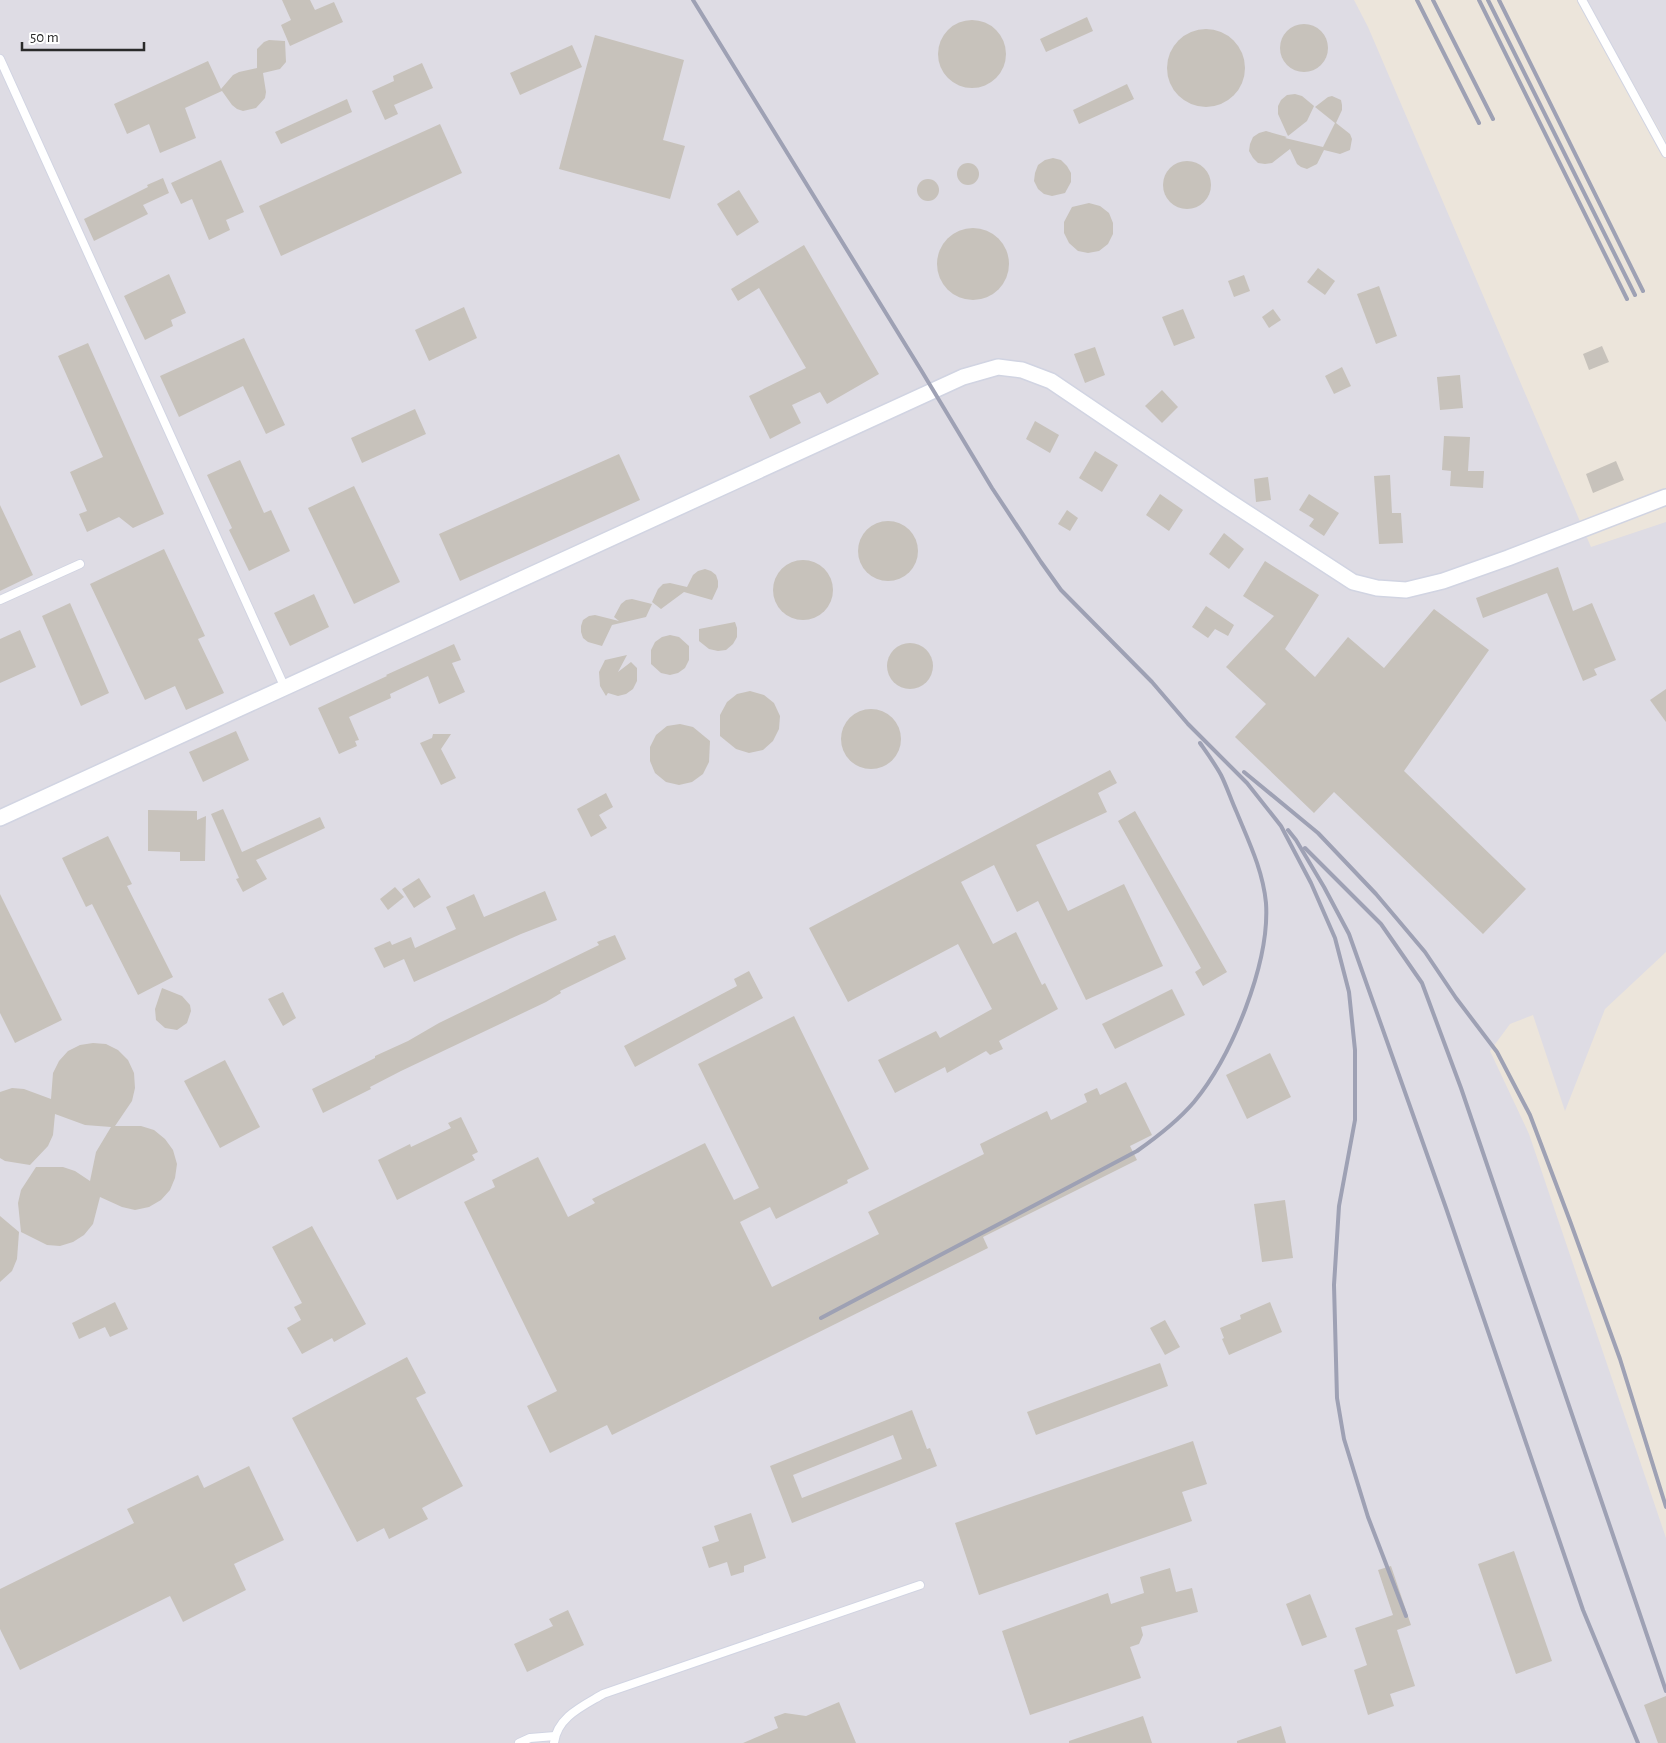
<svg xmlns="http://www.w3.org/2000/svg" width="1666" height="1743" viewBox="0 0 1666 1743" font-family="'Alegreya Sans',sans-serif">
	<rect width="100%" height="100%" fill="#ece5db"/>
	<!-- industrial -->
	<g fill="#dedce4">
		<polygon points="0,0 1354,0 1368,27 1591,547 1666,522 1666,952 1605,1009 1565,1111 1533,1015 1510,1024 1490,1051 1529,1134 1666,1538 1666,1743 0,1743"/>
		<polygon points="1586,0 1666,0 1666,141"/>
	</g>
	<!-- building -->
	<g fill="#c7c2bb" fill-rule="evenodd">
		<polygon points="282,0 310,0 315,10 334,2 343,22 290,46 281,25 291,20"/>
		<polygon points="1087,17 1093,31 1046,52 1040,39"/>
		<circle cx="972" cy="54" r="34"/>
		<circle cx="1304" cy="48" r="24"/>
		<circle cx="1206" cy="68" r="39"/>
		<polygon points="595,35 684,60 663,140 685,146 670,199 559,169"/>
		<polygon points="269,40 285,41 286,62 280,69 263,73 266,92 265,98 256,108 243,111 237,109 232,105 222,91 185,108 196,138 160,153 149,124 127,134 114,104 208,61 221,89 233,75 239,72 257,68 257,49 264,42"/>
		<polygon points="572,45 582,67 520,95 510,73"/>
		<polygon points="422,63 433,88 394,105 398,114 385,120 372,91 394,81 393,76"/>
		<polygon points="1127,84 1134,99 1079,124 1073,110"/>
		<polygon points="1295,94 1302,96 1314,106 1307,121 1288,136 1278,114 1278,106 1281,100 1287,95"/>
		<polygon points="1332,96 1341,100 1342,105 1342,110 1336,123 1350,134 1352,139 1350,150 1340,154 1324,150 1317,164 1307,169 1301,167 1297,164 1290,149 1272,163 1265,164 1258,163 1253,158 1249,151 1250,144 1253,137 1259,133 1266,131 1287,137 1285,138 1323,147 1335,123 1315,107 1328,97"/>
		<polygon points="347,99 352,112 281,144 275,132"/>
		<polygon points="440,124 462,173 281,256 259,206"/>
		<polygon points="1053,158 1061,160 1067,166 1071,173 1071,182 1065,193 1052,196 1044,194 1038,189 1034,181 1035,173 1038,165 1045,160"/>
		<polygon points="221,160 244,212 226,220 230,230 209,240 192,199 181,204 171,183"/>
		<circle cx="1187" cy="185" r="24"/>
		<circle cx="968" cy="174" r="11"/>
		<polygon points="163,178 169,193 143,205 148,214 94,241 84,219 148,187 147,185"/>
		<circle cx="928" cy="190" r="11"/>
		<polygon points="739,190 759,222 737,236 717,204"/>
		<polygon points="1089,203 1100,206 1109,213 1113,223 1113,234 1108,244 1099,251 1088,253 1078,251 1069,243 1064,233 1064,222 1072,207"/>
		<circle cx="973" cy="264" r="36"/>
		<polygon points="804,245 879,374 827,404 820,392 792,405 801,423 770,439 749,396 806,368 759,288 738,301 731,289"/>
		<polygon points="1318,268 1335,281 1325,295 1307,282"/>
		<polygon points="169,274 186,313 171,320 173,326 145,340 124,296"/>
		<polygon points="1244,275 1250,291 1234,297 1228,281"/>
		<polygon points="1379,286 1397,336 1376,344 1357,294"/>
		<polygon points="464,307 477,338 429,361 415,330"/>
		<polygon points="1183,309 1195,338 1174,346 1162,317"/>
		<polygon points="1273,309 1281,320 1269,328 1262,317"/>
		<polygon points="244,338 285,425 266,434 243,386 179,417 160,376"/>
		<polygon points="88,343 164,514 133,528 119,517 87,532 79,514 87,511 70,472 103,457 58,356"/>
		<polygon points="1602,346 1609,362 1589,370 1583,354"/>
		<polygon points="1095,347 1105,375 1085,383 1074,354"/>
		<polygon points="1342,367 1351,386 1334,394 1325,376"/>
		<polygon points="1460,375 1463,408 1440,410 1437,377"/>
		<polygon points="1162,390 1178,407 1162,423 1145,406"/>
		<polygon points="415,409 426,434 362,463 351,438"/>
		<polygon points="1035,421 1059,435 1050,453 1026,439"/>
		<polygon points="1444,436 1470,437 1468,471 1484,471 1483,488 1450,486 1451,471 1442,470"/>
		<polygon points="1095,451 1118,465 1102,492 1079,478"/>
		<polygon points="619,454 640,500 460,581 439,534"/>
		<polygon points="240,460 264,513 271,510 290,551 249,571 229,530 232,528 207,475"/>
		<polygon points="1616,461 1624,480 1593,493 1586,474"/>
		<polygon points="1390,475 1392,513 1401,513 1403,543 1379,544 1374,476"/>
		<polygon points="1268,477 1271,500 1256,502 1254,479"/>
		<polygon points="354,486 400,582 354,604 308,508"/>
		<polygon points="1160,494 1183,510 1169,531 1146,515"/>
		<polygon points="1309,494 1339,513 1324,536 1309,526 1314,519 1299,510"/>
		<polygon points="0,505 33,575 0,591"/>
		<polygon points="1067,510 1078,518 1070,531 1058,524"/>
		<circle cx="888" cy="551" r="30"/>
		<polygon points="1224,533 1244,549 1229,569 1209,554"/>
		<polygon points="164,549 205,636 198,639 224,693 186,710 175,686 145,700 90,584"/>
		<circle cx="803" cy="590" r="30"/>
		<polygon points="1265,561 1319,595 1285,649 1315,677 1348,637 1384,668 1434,609 1489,650 1404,771 1526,889 1483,934 1334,792 1314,813 1235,737 1266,704 1226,667 1274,616 1243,596"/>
		<polygon points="1558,567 1573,611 1592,603 1616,660 1594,669 1597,675 1583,681 1547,593 1483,618 1476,598"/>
		<polygon points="705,569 711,571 716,575 718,581 718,587 712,600 684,592 661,609 652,602 658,589 663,584 670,583 687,587 693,575 698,571"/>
		<polygon points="314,594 329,627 290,646 274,613"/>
		<polygon points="632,599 652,604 646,617 612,625 602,646 588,642 583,638 581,632 581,626 583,620 589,616 595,615 619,621 614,617 621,604 626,600"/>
		<polygon points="70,603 109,693 81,706 42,616"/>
		<polygon points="1206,606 1234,625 1228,636 1215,629 1208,638 1192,627"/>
		<polygon points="735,622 737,628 737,637 733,644 726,650 718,651 709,649 699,641 699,629"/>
		<polygon points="20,630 36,667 0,683 0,639"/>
		<polygon points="670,635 679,637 689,646 689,660 685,668 678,673 670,675 661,673 651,664 651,650 655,642 662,637"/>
		<circle cx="910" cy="666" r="23"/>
		<polygon points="454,644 461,660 452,663 465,692 439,704 428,676 390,694 391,698 349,717 359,740 355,741 357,746 339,754 318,708 387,676 386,675"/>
		<polygon points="627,655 618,672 631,662 637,668 637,681 633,689 626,694 618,696 608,693 606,696 600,686 599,672 605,660"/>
		<polygon points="1666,689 1666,722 1650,700"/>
		<polygon points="750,691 764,695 774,703 780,716 779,729 773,741 763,750 749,753 736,749 720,736 720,715 727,702 737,694"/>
		<circle cx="871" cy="739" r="30"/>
		<polygon points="680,724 693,727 710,741 709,762 703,774 692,782 679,785 666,782 655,773 650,761 650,747 656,735 667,726"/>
		<polygon points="236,731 249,760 203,782 189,752"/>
		<polygon points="433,734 451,734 441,749 456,778 441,785 420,743 432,738"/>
		<polygon points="1110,770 1117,783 1098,793 1107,812 1036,845 1068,911 1124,884 1163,966 1086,1000 1038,901 1017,912 994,865 961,882 993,944 1016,932 1042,985 1045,983 1058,1009 999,1041 1003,1049 990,1055 986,1051 947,1073 945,1067 895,1093 878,1060 936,1031 940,1038 992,1009 958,944 848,1002 809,928"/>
		<polygon points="606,793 613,807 599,815 607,828 591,837 577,809"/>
		<polygon points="223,809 242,852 320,817 325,828 256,860 267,879 243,892 236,879 239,878 211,814"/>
		<polygon points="148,810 197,811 197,820 206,816 205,861 180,861 180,852 148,851"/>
		<polygon points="1135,811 1227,972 1203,986 1195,972 1201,968 1118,821"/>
		<polygon points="108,836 132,884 127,886 173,977 138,995 92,904 86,907 62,858"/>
		<polygon points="419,878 431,897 414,908 402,889"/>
		<polygon points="395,887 404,897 388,910 380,899"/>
		<polygon points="545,891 557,920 521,934 414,982 404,959 384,968 374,948 390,941 392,945 411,937 415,948 456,929 446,907 474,894 484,917"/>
		<polygon points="0,894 62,1020 15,1043 0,1013"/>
		<polygon points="615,935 626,959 560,991 561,993 546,1002 401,1071 370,1087 371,1089 323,1113 312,1089 375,1058 375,1056 408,1041 439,1023 599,945 597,942"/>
		<polygon points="749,971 763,998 635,1067 624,1046 737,986 734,979"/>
		<polygon points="162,988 182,996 190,1005 191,1011 187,1023 177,1030 165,1028 156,1020 155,1009"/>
		<polygon points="1172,989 1185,1015 1115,1049 1102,1024"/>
		<polygon points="283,992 296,1018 283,1026 268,999"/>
		<polygon points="794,1016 869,1169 847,1180 848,1183 776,1219 770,1207 740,1222 772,1287 879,1234 868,1212 984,1154 980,1144 1047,1111 1051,1120 1087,1102 1084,1094 1097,1088 1100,1095 1126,1082 1152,1135 1130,1146 1137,1160 983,1237 988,1248 612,1435 607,1425 550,1453 527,1406 557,1391 464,1202 495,1187 492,1180 538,1157 568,1217 595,1203 592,1199 705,1143 734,1200 759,1188 698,1064"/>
		<polygon points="93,1043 106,1044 118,1050 128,1060 134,1073 135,1088 132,1101 115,1126 141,1126 154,1130 165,1139 173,1150 177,1164 175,1178 170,1190 161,1200 149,1207 135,1210 122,1207 100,1197 93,1224 84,1235 73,1242 60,1246 47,1245 21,1232 18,1203 21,1190 36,1167 63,1167 75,1171 90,1181 96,1152 111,1127 85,1125 55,1114 53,1135 48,1146 30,1165 5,1161 0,1158 0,1092 12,1088 24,1089 51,1099 53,1073 59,1061 68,1051 80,1045"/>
		<polygon points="1270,1053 1291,1097 1247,1119 1226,1075"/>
		<polygon points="225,1060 260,1127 220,1148 184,1081"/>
		<polygon points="461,1117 478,1152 472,1155 475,1160 397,1200 378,1160 410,1144 411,1147 451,1128 448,1123"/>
		<polygon points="1285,1200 1293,1258 1262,1262 1254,1204"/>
		<polygon points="0,1216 19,1232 17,1259 12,1271 0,1282"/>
		<polygon points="312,1226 366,1324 334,1342 332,1338 302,1354 287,1328 301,1320 294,1307 302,1303 272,1247"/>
		<polygon points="115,1302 128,1329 110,1337 105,1327 79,1339 72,1323"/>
		<polygon points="1270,1302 1282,1332 1229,1355 1222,1339 1224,1338 1220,1328 1241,1319 1240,1315"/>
		<polygon points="1165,1320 1180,1347 1165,1355 1150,1328"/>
		<polygon points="407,1357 426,1393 416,1398 463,1486 422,1508 428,1519 389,1539 384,1528 357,1542 292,1418"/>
		<polygon points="1160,1363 1168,1386 1036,1435 1027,1412"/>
		<path d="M912,1410L927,1449L930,1448L937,1466L792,1523L770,1466ZM893,1435L902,1459L802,1498L793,1475Z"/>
		<polygon points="1193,1441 1207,1484 1182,1492 1192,1521 979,1595 955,1523"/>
		<polygon points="249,1466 284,1540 234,1564 246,1590 183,1622 170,1596 20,1670 0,1629 0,1589 134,1523 127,1509 198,1475 204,1488"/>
		<polygon points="751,1513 766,1558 744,1566 744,1572 731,1576 727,1562 709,1568 702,1547 719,1541 714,1526"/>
		<polygon points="1514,1551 1552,1661 1516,1674 1478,1564"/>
		<polygon points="1391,1566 1411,1625 1397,1630 1415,1686 1390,1694 1394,1706 1368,1715 1354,1670 1367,1665 1355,1628 1393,1615 1378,1570"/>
		<polygon points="1170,1568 1176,1592 1192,1588 1198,1612 1141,1627 1143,1635 1139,1644 1130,1647 1141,1678 1030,1715 1002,1631 1108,1593 1111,1604 1144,1593 1140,1577"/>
		<polygon points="1310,1594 1327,1637 1302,1646 1286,1604"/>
		<polygon points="568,1610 584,1645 527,1672 514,1644 553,1626 549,1619"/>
		<polygon points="1666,1696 1666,1743 1658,1743 1644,1705"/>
		<polygon points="839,1702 856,1743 743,1743 778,1728 774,1717 785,1713 806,1716"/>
		<polygon points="1143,1716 1152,1743 1069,1743 1069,1741"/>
		<polygon points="1281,1726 1286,1743 1237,1743 1237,1741"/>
	</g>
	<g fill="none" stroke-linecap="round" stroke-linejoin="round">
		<defs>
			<g id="lane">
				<polyline points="1582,0 1666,153"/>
				<polyline points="0,59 285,688"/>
				<polyline points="0,600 80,564"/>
				<polyline points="519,1743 530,1738 555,1736"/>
				<path d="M554,1743C557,1717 583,1706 603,1694L920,1585"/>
			</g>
			<polyline id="street" points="0,818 963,377 998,367 1022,370 1051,381 1227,500 1353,582 1377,588 1406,590 1443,581 1508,558 1666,497"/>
		</defs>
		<!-- lane casing -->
		<use href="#lane" stroke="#d1d4e2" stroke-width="10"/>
		<!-- street casing -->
		<use href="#street" stroke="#d1d4e2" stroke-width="18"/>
		<!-- lane -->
		<use href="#lane" stroke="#fff" stroke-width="8"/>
		<!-- street -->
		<use href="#street" stroke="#fff" stroke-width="15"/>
		<!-- rail -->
		<g stroke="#9ea1b4" stroke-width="4">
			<polyline points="693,0 921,370 992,488 1041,562 1061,590 1152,682 1188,724 1247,783 1281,826 1311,883 1335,938 1349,992 1355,1050 1355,1120 1339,1206 1334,1285 1337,1398 1344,1439 1368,1517 1406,1616"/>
			<polyline points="1417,0 1479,123"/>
			<polyline points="1433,0 1493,119"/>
			<polyline points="1479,0 1627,299"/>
			<polyline points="1488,0 1635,295"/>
			<polyline points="1499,0 1643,291"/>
			<polyline points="1244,772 1318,833 1376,894 1425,952 1456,998 1497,1052 1530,1115 1570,1221 1620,1359 1666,1507"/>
			<polyline points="1288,830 1296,840 1324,887 1349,934 1446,1208 1583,1610 1638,1743"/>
			<polyline points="1305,848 1381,924 1422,983 1461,1088 1666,1691"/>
			<path d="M821,1318L1137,1151C1157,1137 1177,1122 1194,1102C1232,1056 1270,963 1266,903C1263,871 1249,842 1237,813C1231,800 1227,787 1221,775C1215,764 1207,753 1200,743"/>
		</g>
	</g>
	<!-- scale -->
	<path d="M22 42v8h122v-8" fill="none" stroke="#2a2a2a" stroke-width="2.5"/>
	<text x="30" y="42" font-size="15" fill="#2a2a2a" stroke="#ffffff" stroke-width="4" paint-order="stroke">50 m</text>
</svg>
